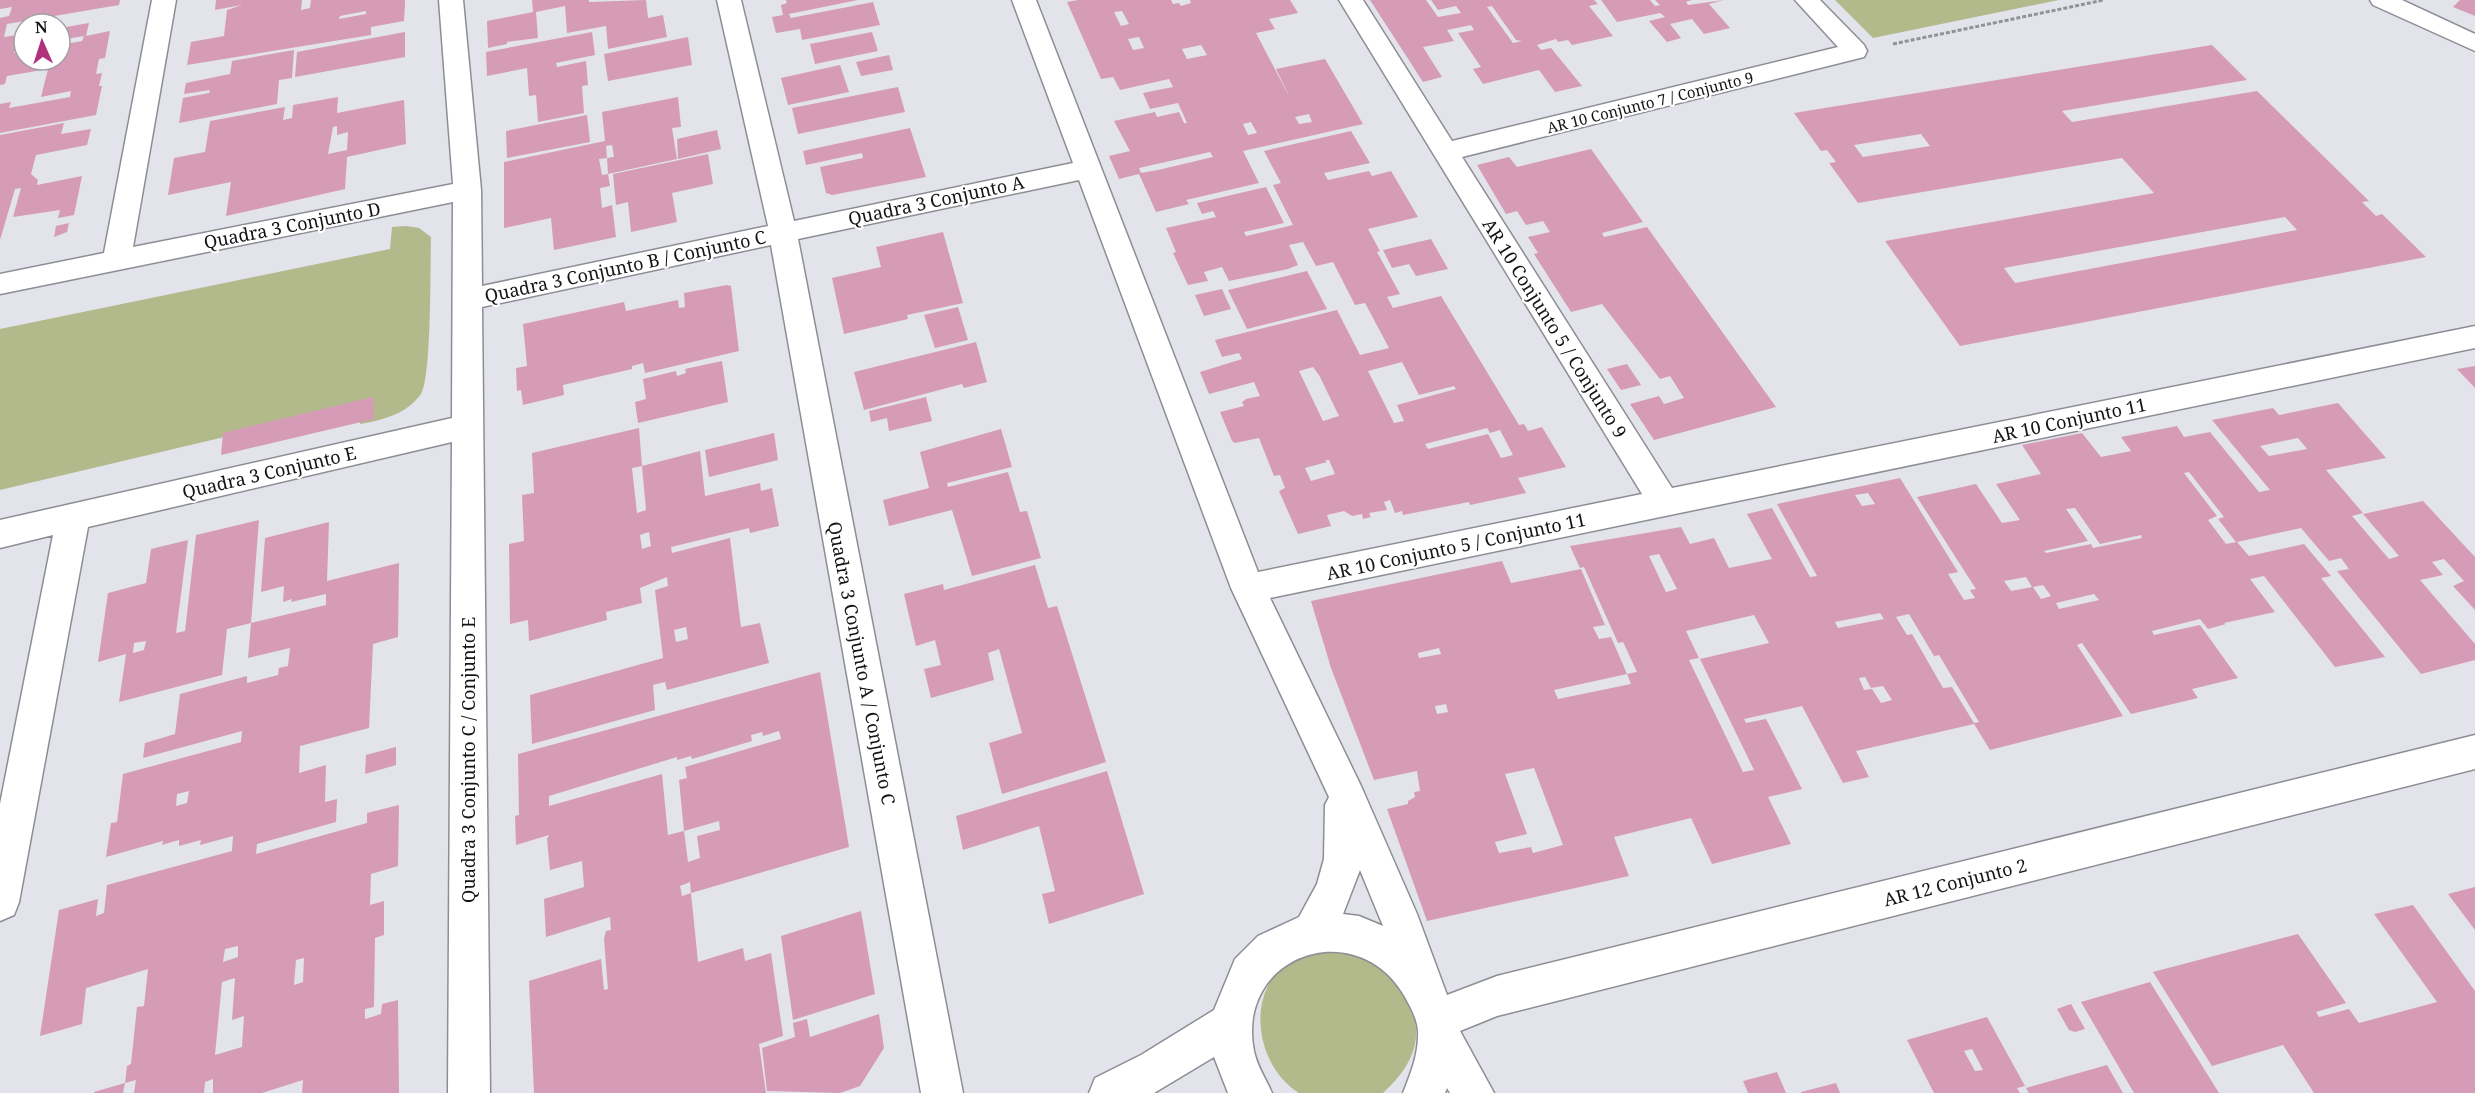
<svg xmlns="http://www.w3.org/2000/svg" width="2475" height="1093" viewBox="0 0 2475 1093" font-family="'Noto Serif',serif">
	<rect width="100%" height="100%" fill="#e2e3eb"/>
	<!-- green -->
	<g fill="#b2b98a">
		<polygon points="1835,0 2059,0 1873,38"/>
		<path d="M406,226L419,228L431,237C430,264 432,377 421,394C407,414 383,420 360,424L359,405L0,490V329L390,249L392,227Z"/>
		<path d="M1340,948C1353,953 1372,956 1384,964C1390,969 1395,980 1400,987C1428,1028 1418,1061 1383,1093H1299C1254,1066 1243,985 1295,959C1308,952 1326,951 1340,948Z"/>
	</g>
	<!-- building -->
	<g fill="#d69cb7" fill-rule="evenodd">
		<polygon points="0,0 120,0 119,5 7,24 4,37 24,34 24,47 16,48 14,53 24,51 24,60 60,60 60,45 82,41 84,36 60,40 60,28 89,23 86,36 110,31 105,58 99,59 96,74 102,73 99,86 102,86 96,115 0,133 0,104 11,102 9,108 70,97 71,91 41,97 48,69 7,76 5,84 0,85 0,18 9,16 12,7 0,9"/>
		<path d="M216,0H302L301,10L310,8L311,0H405V4L404,21L371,27V35L187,65L191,42L224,36L227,10L242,5L215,10ZM366,11V14L339,19L340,16Z"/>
		<polygon points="532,0 589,0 589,2 646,0 648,18 663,15 667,37 608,49 606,26 567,33 565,6 536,12 538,38 507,42 507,44 488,48 487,21 533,12"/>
		<polygon points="786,0 858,0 789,14 791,18 873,2 880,25 802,40 800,29 776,33 772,17 783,15 781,5 787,3"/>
		<path d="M1078,0H1171L1173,4L1179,3L1181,6L1191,3L1190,0H1290L1298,13L1269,19L1275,29L1256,33L1291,100L1276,69L1325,59L1363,124L1243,151L1259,183L1186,200L1189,204L1156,212L1139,174L1119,179L1109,156L1130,151L1114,121L1155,112L1157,117L1179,112L1184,123H1187L1178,103L1150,109L1143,93L1173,87L1169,79L1120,90L1113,77L1101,79L1067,2ZM1122,11L1129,24L1121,26L1114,12ZM1139,37L1144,48L1133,50L1128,39ZM1201,45L1207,55L1187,59L1182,49ZM1309,114L1312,122L1299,124L1295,117ZM1251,122L1257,133L1248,135L1243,124ZM1210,152L1213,157L1158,170L1141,173L1139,168Z"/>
		<path d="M1370,0H1426L1438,17L1461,13L1456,6L1438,10L1431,0H1594L1598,4L1589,6L1613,36L1572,45L1568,40L1558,42L1556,39L1537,45L1541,50L1551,48L1582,86L1555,92L1539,70L1483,84L1473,69L1481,67L1458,33L1474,30L1471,25L1447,30L1454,41L1423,47L1442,77L1423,82ZM1492,6L1516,40L1522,41L1513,43L1487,7Z"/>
		<polygon points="1601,0 1650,0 1655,6 1660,5 1655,0 1692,0 1686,2 1688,5 1724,0 1709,4 1730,28 1704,34 1692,19 1670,24 1681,38 1667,42 1649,21 1665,17 1660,13 1617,22"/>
		<polygon points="2460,0 2475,0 2475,16 2453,7"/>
		<polygon points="405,32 405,57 295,77 297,52"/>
		<polygon points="592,32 595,55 556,63 557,67 586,61 588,85 582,86 584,113 538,122 536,95 529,96 527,68 487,76 486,52"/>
		<polygon points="872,32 878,51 815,64 810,44"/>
		<polygon points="688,37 692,65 608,81 604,54"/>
		<path d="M2212,45L2247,80L2062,111L2072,122L2257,91L2369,201L2362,202L2376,216L2382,214L2426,257L1960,346L1885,241L2154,193L2122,158L1858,203L1829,163L1836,162L1827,150L1821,151L1794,113ZM1921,134L1930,146L1863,157L1854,145ZM2285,217L2297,230L2015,283L2004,268Z"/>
		<polygon points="294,50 292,78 279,80 277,104 179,123 183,98 209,93 210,90 184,94 186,83 230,74 232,61"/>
		<polygon points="889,55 893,70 861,76 856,62"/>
		<polygon points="840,65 849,92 788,105 781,78"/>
		<polygon points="898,87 905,112 798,134 792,108"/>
		<path d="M338,97L337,113L404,100L406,144L347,157L345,189L226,216L231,182L168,195L174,158L205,152L210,121L285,107L283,120L292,118L293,105ZM337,126V135L348,132L347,150L328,154L333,127Z"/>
		<polygon points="678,97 681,127 672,128 677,159 608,174 607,158 614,157 612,145 606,146 607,158 599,159 602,175 608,174 610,186 600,188 602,208 612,205 616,237 554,250 551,218 504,228 504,162 605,141 602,112"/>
		<polygon points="587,115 590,142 507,158 506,131"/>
		<polygon points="64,123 61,134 91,129 87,145 36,155 31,174 38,180 37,185 82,176 74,215 58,218 60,210 13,217 21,188 15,189 0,240 0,135"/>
		<polygon points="910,128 926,177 832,195 826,193 820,167 863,158 862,153 806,165 803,151"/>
		<polygon points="717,130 721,149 678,159 677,139"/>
		<path d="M1351,131L1370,163L1324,173L1328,180L1369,171L1372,176L1391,171L1418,217L1368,229L1380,251L1377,252L1400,294L1387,297L1393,308L1441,296L1519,425L1524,424L1528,431L1542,427L1566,467L1518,478L1526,493L1470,505L1469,502L1403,515L1402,511L1395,513L1390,500L1384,502L1387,510L1369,513L1371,517L1363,519L1362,514L1352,516L1344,511L1327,515L1331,526L1298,534L1279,491L1285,488L1280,475L1274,476L1259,438L1235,443L1232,441L1220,412L1244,406L1242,402L1246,399L1260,396L1254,382L1209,394L1200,372L1242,359L1239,353L1222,357L1215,340L1337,310L1360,355L1389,348L1365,303L1355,305L1333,262L1316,266L1303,242L1289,245L1298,265L1288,269L1229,281L1222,267L1204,272L1208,281L1188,285L1173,253L1176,252L1166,228L1216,217L1213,211L1202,214L1197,203L1266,187L1284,223L1244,232L1246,236L1293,225L1273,185L1281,183L1264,151ZM1402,362L1419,395L1454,386L1456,389L1397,405L1404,421L1394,423L1368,371ZM1313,367L1319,375L1339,416L1323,421L1299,371ZM1487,428L1490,433L1500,430L1513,455L1501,458L1488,434L1428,449L1425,444ZM1325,460H1329L1335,474L1311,481L1305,468L1327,462Z"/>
		<polygon points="1591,149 1643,222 1602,233 1604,237 1647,227 1776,407 1654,440 1630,404 1659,396 1664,404 1684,398 1670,376 1660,379 1602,304 1571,312 1534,254 1538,253 1528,237 1550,232 1543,221 1526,225 1517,211 1506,214 1477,165 1509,157 1517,167"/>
		<polygon points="708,154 713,184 672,193 677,222 631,232 628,202 616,205 613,174"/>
		<polygon points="69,223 67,232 54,237 56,226"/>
		<polygon points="943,232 963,303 907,315 908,319 844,334 832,278 881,267 876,247"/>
		<polygon points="1431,239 1448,269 1416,276 1409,264 1392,268 1383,250"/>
		<polygon points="1307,271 1327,309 1247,329 1228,290"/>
		<polygon points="727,285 731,286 739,351 645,373 643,363 632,366 632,369 563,385 564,395 523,405 521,390 517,391 516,368 527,366 523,324 624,302 626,311 678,300 679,308 685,307 684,293"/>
		<polygon points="1222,289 1231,309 1204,316 1195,295"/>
		<polygon points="958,307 968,340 935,348 924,315"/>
		<polygon points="976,342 987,382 964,388 962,384 864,410 854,372"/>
		<polygon points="722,361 728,402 638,423 635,402 646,399 643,379 676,371 677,376 686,373 685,369"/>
		<polygon points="1627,364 1641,385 1621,390 1607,369"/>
		<polygon points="2475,366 2475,388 2457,369"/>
		<polygon points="373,397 374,419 221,455 223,433"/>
		<polygon points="926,397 932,421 889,431 887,418 871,422 869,411"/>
		<path d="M2338,403L2386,458L2326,470L2363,513L2352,516L2389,559L2399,556L2363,514L2423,501L2475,557V610L2453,586L2464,581L2444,559L2432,562L2443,575L2420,580L2475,644V660L2421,674L2337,571L2349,569L2341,558L2329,561L2301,528L2237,542L2249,556L2304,544L2331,576L2321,578L2385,657L2335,667L2264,576L2250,579L2275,612L2224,623L2226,624L2208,629L2200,619L2152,631L2154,635L2200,625L2238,678L2192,689L2198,698L2131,714L2082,643L2077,645L2123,716L1990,750L1974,724L1856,751L1869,777L1843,783L1802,706L1744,719L1746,723L1766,719L1802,789L1768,797L1791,844L1712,864L1691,818L1614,837L1629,876L1427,921L1387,809L1408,804V801L1415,797L1414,792L1420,791L1417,771L1374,780L1331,668L1311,601L1502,561L1511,583L1581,569L1605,625L1593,627L1599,639L1611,637L1627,674L1554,690L1558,699L1631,684L1627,674L1637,672L1623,642L1618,643L1584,567L1580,568L1570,546L1681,527L1690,544L1714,538L1729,568L1772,559L1747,514L1772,508L1810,577L1817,576L1777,504L1900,478L1958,572L1948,574L1964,600L1975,598L1970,590L1976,589L1917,497L1976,484L2002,523L2020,520L1996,484L2041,474L2022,445L2082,433L2101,457L2131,451L2121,437L2177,426L2184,437L2210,432L2259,492L2270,490L2212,420L2273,408L2279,415ZM2298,438L2307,449L2269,456L2260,446ZM2189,472L2224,517L2218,519L2236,542L2226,544L2208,520L2217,516L2184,473ZM1868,493L1875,504L1862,506L1855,495ZM2075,508L2100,544L2141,535L2142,538L2093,548L2091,544L2046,553L2044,551L2088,541L2066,509ZM1659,554L1677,589L1666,592L1649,556ZM2026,577L2032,587L2011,591L2004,581ZM2043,585L2051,596L2041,599L2033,587ZM2094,594L2099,600L2059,609L2056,603ZM1880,613L1884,619L1838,628L1835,622ZM1909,614L1934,656L1939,655L1979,722L1974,723L1952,687L1943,688L1912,634L1907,635L1896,617ZM1754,615L1769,643L1700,659L1754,770L1743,772L1689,660L1699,658L1686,631ZM1439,648L1441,654L1419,658L1418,653ZM1865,677L1871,688L1883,686L1892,700L1881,703L1872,689L1864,690L1859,678ZM1446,704L1448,712L1437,714L1435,706ZM1534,768L1563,845L1533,853L1531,847L1499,853L1495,842L1527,834L1505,774Z"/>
		<path d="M639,428L642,466L632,468L637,513L646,510L642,466L700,451L705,496L760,483L761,491L772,488L779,526L750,533L749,528L671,547L672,553L730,538L741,627L760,623L769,663L667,690L665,682L653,685L655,710L532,744L530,695L663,658L655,590L668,586L667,577L640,588L642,603L606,612L607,620L529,641L528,620L510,624L509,544L524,541L522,495L534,493L532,453ZM649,532L651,546L642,549L640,535ZM686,627L688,639L676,642L674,630Z"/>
		<polygon points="1001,429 1012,467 947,483 948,487 1008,472 1020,512 1027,511 1041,558 972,576 952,510 889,526 883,500 929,488 920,452"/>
		<polygon points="774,433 778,460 709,477 705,450"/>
		<path d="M259,520L251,623L227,629L222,675L119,702L126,654L98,662L108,593L146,583L151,549L188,540L176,633L185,631L196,535ZM146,641L144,650L133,653L134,643Z"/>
		<path d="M329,522L327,581L399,563L398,637L373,644L369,728L300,746L299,773L326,765L325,802L337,799L336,822L257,844L256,854L367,823V813L399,805L398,866L371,874L370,905L384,901V935L375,938L374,1007L365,1009V1019L381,1014L382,1004L398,1000L399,1093H302L303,1080L262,1093H213V1079L205,1082L204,1093H134L136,1080L125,1083L127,1066L131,1064L137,1007L144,1006L148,969L86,988L82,1024L40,1036L59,910L98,899L96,916L104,913L107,885L232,851L233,836L200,845L201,840L179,846V840L162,845L163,841L106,857L111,823L117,822L123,774L241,742L242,731L143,758L145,743L175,734L180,694L247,676V683L278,675L279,668L288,666L290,648L248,658L251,623L326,605V594L291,602L292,599L283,602L284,586L261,592L265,538ZM189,791L187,803L176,806L177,794ZM238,946V957L223,962L225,949ZM304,958L303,982L294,985L296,960ZM235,978L232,1020L244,1016L242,1047L215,1055L222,982Z"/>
		<polygon points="1035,565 1048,608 1057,606 1106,762 1002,794 989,743 1022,733 999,649 988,653 994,680 931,698 924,669 941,665 935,640 916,646 904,594 943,584 944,590"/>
		<path d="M820,672L849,847L691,893L698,962L743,948L745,961L771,953L783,1036L759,1044L766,1093H534L529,981L601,959L604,990L608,989L604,939L606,931L611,930L610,917L546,937L544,899L584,887L582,861L550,870L547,839L549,835L516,845L515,816L519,815L518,754ZM779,731L781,739L685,767L687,778L679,780L684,831L668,835L662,774L549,806V796L677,757V760L691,756L692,759L752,741L751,735L762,732L763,736ZM719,821L720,830L697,836L700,858L688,862L684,831ZM690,882L691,893L682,896L680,886Z"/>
		<polygon points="396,747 396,765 365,774 366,755"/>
		<polygon points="1107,771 1144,894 1049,924 1042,894 1055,891 1039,826 963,850 956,816"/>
		<polygon points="2475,887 2475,930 2448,894"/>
		<polygon points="2413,905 2475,991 2475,1093 2314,1093 2283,1045 2212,1066 2153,972 2298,934 2346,1003 2316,1012 2319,1017 2349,1009 2359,1023 2437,1002 2374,914"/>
		<polygon points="861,911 875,994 793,1020 781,936"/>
		<polygon points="2150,982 2219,1093 2134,1093 2081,1002"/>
		<polygon points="2071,1004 2085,1029 2075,1032 2069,1030 2057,1009"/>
		<polygon points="879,1014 884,1048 860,1086 840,1093 767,1091 762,1048 795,1037 793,1023 807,1019 810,1037"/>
		<path d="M1987,1017L2025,1086L2017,1088L2020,1093H1934L1907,1040ZM1972,1049L1983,1070L1975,1071L1964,1051Z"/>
		<polygon points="2107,1065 2123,1093 2029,1093 2026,1088"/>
		<polygon points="1777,1072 1786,1093 1748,1093 1743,1081"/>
		<polygon points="125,1083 123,1093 94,1093 94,1092"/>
		<polygon points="1836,1083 1840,1093 1801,1093 1801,1092"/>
	</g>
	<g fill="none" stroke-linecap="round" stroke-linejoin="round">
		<defs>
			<g id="minor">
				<path d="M152,0H176L133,247L453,184L439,0H463L481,190L482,286L768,226L717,0H741L794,221L1073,163L1012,0H1036L1258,572L1642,494L1339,0H1363L1452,141L1838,47L1795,0H1820L1864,45L1867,51L1864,57L1462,157L1672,488L2475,326V348L1270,598L1361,786L1417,914L1447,995L1497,976L2475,735V769L1497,1016L1460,1031L1494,1093H1450L1447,1088L1445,1093H1403C1411,1073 1419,1053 1418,1031C1417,1018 1411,1008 1405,997C1357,913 1235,955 1254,1051C1257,1066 1266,1079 1272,1093H1228L1214,1057L1154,1093H1089L1095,1078L1141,1055L1214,1010L1235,959L1258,936L1299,917L1317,884L1324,859L1325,805L1329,797L1231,588L1079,180L798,239L963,1093H921L771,245L482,307L490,1093H448L452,442L88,527L19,902L14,915L0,921V804L53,535L0,548V520L452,418L453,202L0,294V274L104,253ZM1360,870L1383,926L1359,916L1343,914Z"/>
				<polygon points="2370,0 2402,0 2475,34 2475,51 2373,5"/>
			</g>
		</defs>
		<!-- minor casing -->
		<use href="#minor" stroke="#8d8e95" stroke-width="3"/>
		<!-- path -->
		<polyline stroke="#919298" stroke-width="3" stroke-dasharray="4 2" stroke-linecap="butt" points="1893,44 2104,0"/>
		<!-- minor -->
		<use href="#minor" fill="#fff" fill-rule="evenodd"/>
	</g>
	<g text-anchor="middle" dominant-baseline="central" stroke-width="4.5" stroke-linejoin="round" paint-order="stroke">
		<!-- far-street labels -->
		<g font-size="15" fill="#141417" stroke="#fff">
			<text transform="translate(1650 102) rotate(-14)">AR 10 Conjunto 7 / Conjunto 9</text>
		</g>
		<!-- street labels -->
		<g font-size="18" fill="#141417" stroke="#fff">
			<text transform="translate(936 200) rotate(-12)">Quadra 3 Conjunto A</text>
			<text transform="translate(292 225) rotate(-11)">Quadra 3 Conjunto D</text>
			<text transform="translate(625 266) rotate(-12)">Quadra 3 Conjunto B / Conjunto C</text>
			<text transform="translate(1555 328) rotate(58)">AR 10 Conjunto 5 / Conjunto 9</text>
			<text transform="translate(2069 420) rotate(-12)">AR 10 Conjunto 11</text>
			<text transform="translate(269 472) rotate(-13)">Quadra 3 Conjunto E</text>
			<text transform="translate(1456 546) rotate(-12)">AR 10 Conjunto 5 / Conjunto 11</text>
			<text transform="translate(862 663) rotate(79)">Quadra 3 Conjunto A / Conjunto C</text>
			<text transform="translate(468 760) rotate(-90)">Quadra 3 Conjunto C / Conjunto E</text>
			<text transform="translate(1955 882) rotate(-14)">AR 12 Conjunto 2</text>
		</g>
	</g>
	<!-- north arrow -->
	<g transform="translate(42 42) rotate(357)"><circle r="28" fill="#ffffff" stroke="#a1a1a2" stroke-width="1.5"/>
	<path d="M0-4.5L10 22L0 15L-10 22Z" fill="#b2317c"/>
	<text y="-9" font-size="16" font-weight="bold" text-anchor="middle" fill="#141417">N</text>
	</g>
</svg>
